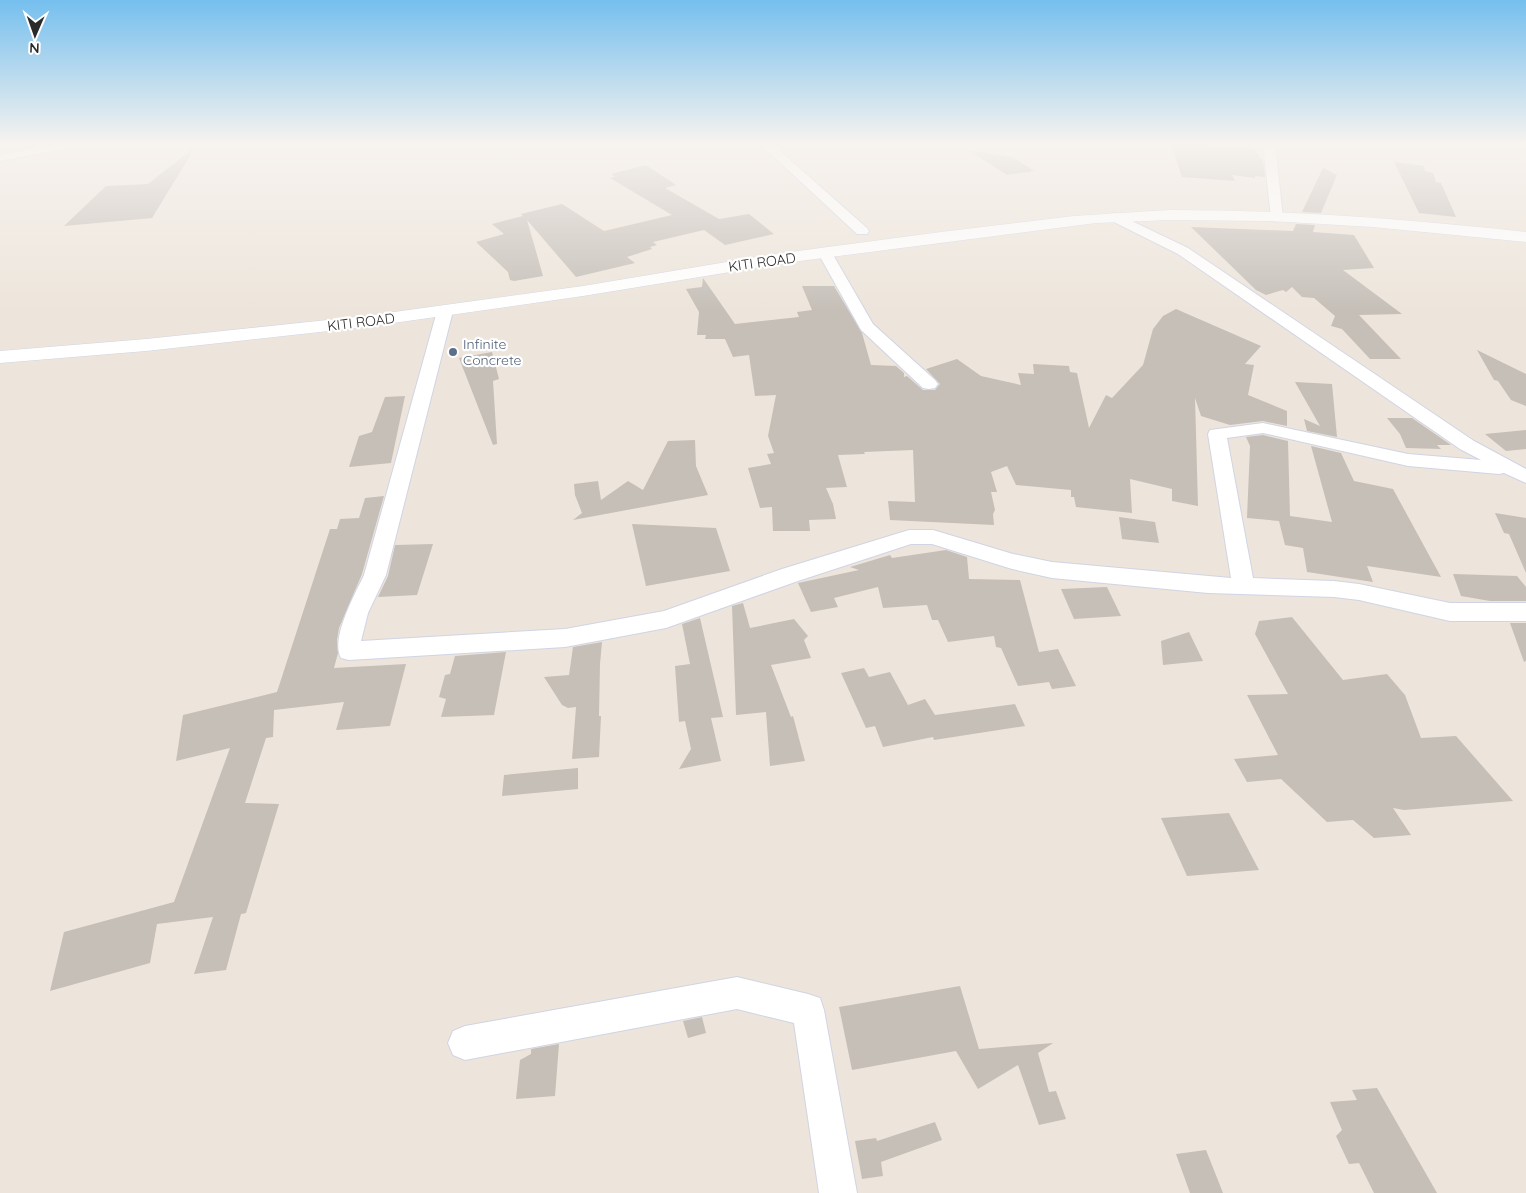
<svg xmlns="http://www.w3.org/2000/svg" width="1526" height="1193" viewBox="0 0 1526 1193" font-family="Quicksand,sans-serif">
	<rect width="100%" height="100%" fill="#ede5db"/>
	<!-- building -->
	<g fill="#c5bfb8">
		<polygon points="1171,144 1203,144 1205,146 1253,148 1263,161 1265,177 1255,176 1255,178 1232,175 1235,181 1182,177"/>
		<polygon points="191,150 193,151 152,218 64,226 106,186 148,184"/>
		<polygon points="968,150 1012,157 1034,171 1007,175"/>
		<polygon points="1394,162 1424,166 1425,171 1433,173 1436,182 1441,183 1456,217 1419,213"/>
		<polygon points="646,165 676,185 665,188 719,219 749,214 774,234 725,245 704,230 653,242 657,245 650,247 652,249 627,257 635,263 576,277 527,220 543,276 514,281 510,280 508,272 476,242 504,234 492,224 523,216 521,214 562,204 604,231 672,215 610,178 615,177 611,174"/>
		<polygon points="1323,168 1337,175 1321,213 1302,212"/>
		<polygon points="1296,224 1315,225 1313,232 1354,235 1374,268 1343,270 1402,314 1359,315 1401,359 1370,359 1342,329 1331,326 1335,316 1314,298 1302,297 1292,287 1286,292 1283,290 1266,295 1256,290 1191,227 1293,231"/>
		<polygon points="703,278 735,324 799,317 797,312 812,310 802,286 834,286 862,333 871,365 896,366 904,373 904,377 907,376 923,390 935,390 940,384 926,369 957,359 981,376 1021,385 1018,373 1034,374 1033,364 1069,366 1070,372 1077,373 1089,428 1106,395 1112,398 1143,365 1153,329 1163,316 1176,309 1261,346 1245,364 1254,365 1248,395 1287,411 1287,426 1263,421 1230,425 1201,416 1195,398 1198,506 1172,501 1172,489 1130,479 1132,513 1076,507 1074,497 1071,497 1071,490 1016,485 1007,466 991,472 997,492 991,492 995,510 993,514 994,525 890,520 888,501 915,502 913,450 864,452 865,454 838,455 847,487 826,488 833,504 836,519 809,520 810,531 773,531 772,507 760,508 748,468 771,464 767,454 774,453 768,436 776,395 755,396 749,355 733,357 725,339 705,339 706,335 697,335 699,312 686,289 702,287"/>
		<polygon points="1477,350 1526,374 1526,406 1511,400 1498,381 1494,380"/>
		<polygon points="492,352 499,379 493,381 497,444 493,445 459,358"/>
		<polygon points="1295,382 1332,384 1337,437 1307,431 1304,419 1320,426"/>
		<polygon points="405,396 391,463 349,467 359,436 372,432 385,397"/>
		<polygon points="1387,418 1412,418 1451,445 1437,445 1441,449 1406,448 1400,434"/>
		<polygon points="1526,430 1526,449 1506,451 1485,434"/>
		<polygon points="1263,435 1288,441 1290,516 1332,522 1311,446 1341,453 1354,481 1393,489 1441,577 1367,566 1373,582 1307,572 1303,548 1285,545 1279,521 1247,518 1250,446 1246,437"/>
		<polygon points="695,440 696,466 708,495 573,520 582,513 575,495 574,484 598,481 601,500 628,481 643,490 668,441"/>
		<polygon points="384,496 362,574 339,628 337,640 338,653 334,668 406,664 390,726 336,730 344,702 274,710 273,737 266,738 245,803 279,804 246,913 241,914 226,970 194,974 213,917 157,924 150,963 50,991 64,932 174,902 230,748 176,761 183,715 277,692 330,529 337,529 340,519 359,518 365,498"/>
		<polygon points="1495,513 1526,518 1526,573 1509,534 1504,533"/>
		<polygon points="1119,517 1155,522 1159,543 1122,539"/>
		<polygon points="632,524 716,528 730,571 646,586"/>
		<polygon points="433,544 417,595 378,597 388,576 395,545"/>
		<polygon points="946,550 967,557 969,579 1020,580 1039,652 1058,649 1076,686 1052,689 1049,682 1018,686 1001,648 996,647 994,636 948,642 938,620 932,620 927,605 883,608 878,587 834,598 838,607 811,612 798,583 859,570 850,567 890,555 892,558"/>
		<polygon points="1453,574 1517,576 1526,587 1526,601 1490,601 1461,596"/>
		<polygon points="1107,587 1121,616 1074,619 1061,589"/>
		<polygon points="743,603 750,628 794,619 808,636 804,640 811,658 771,665 791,717 793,716 805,761 770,766 766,712 736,715 732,606"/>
		<polygon points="1292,617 1343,680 1387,674 1405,695 1421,738 1456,736 1513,801 1404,810 1393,808 1411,835 1374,838 1353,820 1327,822 1281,779 1247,782 1234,759 1278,755 1247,695 1288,694 1255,634 1259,621"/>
		<polygon points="700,618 723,717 711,718 721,761 679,769 691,749 685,721 679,722 675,666 690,664 682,624"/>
		<polygon points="1510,623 1526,623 1526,661 1524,662"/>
		<polygon points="1189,632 1203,661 1163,665 1161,641"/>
		<polygon points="602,642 600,664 599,716 601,716 599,757 572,759 576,707 568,708 562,705 544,677 569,675 573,647"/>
		<polygon points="506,652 494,715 441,717 446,699 439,697 445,675 450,674 455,656"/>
		<polygon points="864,668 869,677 890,672 908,705 925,699 935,715 1015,704 1025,726 934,740 933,737 883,747 875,726 866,728 841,673"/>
		<polygon points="578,768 578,789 502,796 504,775"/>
		<polygon points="1229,813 1259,870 1187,876 1161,818"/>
		<polygon points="960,986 979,1049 1053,1043 1038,1053 1049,1092 1056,1091 1066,1119 1039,1125 1018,1065 978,1089 956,1051 852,1070 839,1007"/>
		<polygon points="702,1017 706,1033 688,1038 683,1021"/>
		<polygon points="559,1044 555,1096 516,1099 520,1060 531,1054 531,1049"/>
		<polygon points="1377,1088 1437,1193 1374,1193 1359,1163 1349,1164 1336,1136 1342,1130 1330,1102 1357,1100 1352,1090"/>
		<polygon points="935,1122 942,1140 881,1162 883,1176 862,1179 855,1141 876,1138 877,1141"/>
		<polygon points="1206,1150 1223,1193 1190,1193 1176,1154"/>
	</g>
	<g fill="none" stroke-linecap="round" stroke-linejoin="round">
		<defs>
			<g id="minor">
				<polygon points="54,144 79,144 74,147 0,161 0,155"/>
				<polygon points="760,144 772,144 867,228 869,231 867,234 857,234"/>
				<polygon points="1263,144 1275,144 1283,218 1277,222 1271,218"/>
				<path d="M1115,213L1188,248L1474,441L1526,469V483L1504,473L1499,474L1408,466L1263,433L1227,438L1253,578L1334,581L1359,584L1450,603H1526V621H1450L1359,600L1334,597L1208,593L1052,578L1012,569L932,544H911L798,581L666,628L565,647L349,660L341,658C330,639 355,594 364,575L437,311L440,308H450L453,311L386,575L368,613L361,641L565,629L664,611L782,569L909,530H933L1013,554L1052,562L1231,578L1208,434L1210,430L1263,423L1408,454L1481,460L1460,449L1178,254L1110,220L1109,217L1110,214Z"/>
				<polygon points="825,249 832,253 873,324 935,380 938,384 935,388 929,389 923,388 861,330 818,253"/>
				<polygon points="737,977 808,994 820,998 824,1010 857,1193 819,1193 794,1023 737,1009 465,1060 453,1055 448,1043 453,1031 465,1026"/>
			</g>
			<path id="tertiary" d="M1169,210C1289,210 1407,219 1526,232V242L1373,227L1271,221L1169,220L1096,223L792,262L583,296L365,327L146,351L0,363V351L146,339L365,316L583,286L768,255L941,232L1074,216Z"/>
		</defs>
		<!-- minor casing -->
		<use href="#minor" stroke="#d0d4e4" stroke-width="2"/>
		<!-- tertiary casing -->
		<use href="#tertiary" stroke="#d0d4e4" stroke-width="1"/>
		<!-- minor -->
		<use href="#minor" fill="#fff" fill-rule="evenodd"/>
		<!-- tertiary -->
		<use href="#tertiary" fill="#fff" fill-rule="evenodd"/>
	</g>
	<!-- sky -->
	<linearGradient id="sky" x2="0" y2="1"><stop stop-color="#75bfee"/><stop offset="0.46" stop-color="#f7f3ef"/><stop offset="1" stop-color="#f7f3ef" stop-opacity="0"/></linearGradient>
	<rect width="1526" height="311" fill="url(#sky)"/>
	<!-- markers -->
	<circle fill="#5c6f8a" stroke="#fff" stroke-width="2" cx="453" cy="352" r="5"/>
	<g text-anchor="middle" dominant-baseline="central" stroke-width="4.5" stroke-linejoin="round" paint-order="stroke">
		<!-- far-street labels -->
		<g font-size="14" fill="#2a2a2a" stroke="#fff">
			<text transform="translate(762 262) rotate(-8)">KITI ROAD</text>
			<text transform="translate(361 322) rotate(-7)">KITI ROAD</text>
		</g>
		<!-- far-service labels -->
		<g font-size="14" fill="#4e5e75" stroke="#fff" text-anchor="start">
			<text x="463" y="344">Infinite<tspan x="463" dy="16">Concrete</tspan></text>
		</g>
	</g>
	<!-- north arrow -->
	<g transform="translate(35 35) rotate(182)" stroke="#ffffff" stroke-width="4" paint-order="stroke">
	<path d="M0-4L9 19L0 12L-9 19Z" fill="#2a2a2a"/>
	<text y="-8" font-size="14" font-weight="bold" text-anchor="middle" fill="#2a2a2a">N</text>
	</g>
</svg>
